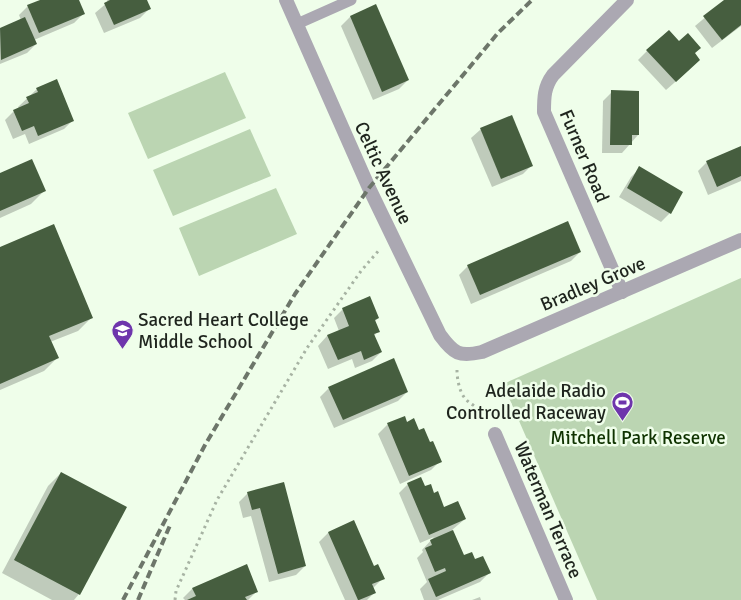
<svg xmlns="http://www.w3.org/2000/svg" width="741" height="600" viewBox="0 0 741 600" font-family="Signika,sans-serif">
	<rect width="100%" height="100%" fill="#effeea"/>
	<!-- green -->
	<g fill="#bbd5b2">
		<polygon points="225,72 246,118 148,159 128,113"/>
		<polygon points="250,129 271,176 173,216 153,170"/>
		<polygon points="276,188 297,234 199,276 179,228"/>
		<polygon points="741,278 741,600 597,600 503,384"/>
	</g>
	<!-- shadow -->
	<g fill="#0003">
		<polygon points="43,0 77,0 83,14 74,23 34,40 36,44 27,53 0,64 0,29 21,20 19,15 28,6"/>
		<polygon points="107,0 145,0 149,9 140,18 104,33 95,13 108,2"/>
		<polygon points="726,0 741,0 741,26 712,48 695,26"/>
		<polygon points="375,6 408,80 399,89 373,100 341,26 350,17"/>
		<polygon points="679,43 694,54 690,69 666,90 638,60 647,51"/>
		<polygon points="37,89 73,120 64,129 29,144 25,134 13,139 5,120 14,111 19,109 18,107"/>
		<polygon points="612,92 638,135 622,153 602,153 603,101"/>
		<polygon points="511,116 532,165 523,174 492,187 471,138 480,130"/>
		<polygon points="741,147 741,181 708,195 698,171 707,162"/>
		<polygon points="640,168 670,213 661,222 619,197 631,177"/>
		<polygon points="0,175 44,191 31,204 0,218"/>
		<polygon points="0,249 92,317 78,331 50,342 57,358 44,371 0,390"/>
		<polygon points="580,252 571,261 471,304 459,275 468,266"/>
		<polygon points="343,309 378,318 374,322 378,331 374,336 381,352 372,361 355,368 352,359 328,369 318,346 327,336 339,331 334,318"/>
		<polygon points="329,388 407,392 398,401 334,428 320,397"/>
		<polygon points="404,417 407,423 419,432 440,461 431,470 400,484 378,434 387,425"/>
		<polygon points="61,473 79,594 74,600 52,600 2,573 48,486"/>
		<polygon points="283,484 305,566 296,575 269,582 251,516 243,518 239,502 248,493"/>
		<polygon points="408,484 424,488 433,494 443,508 465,519 452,530 463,557 474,561 489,573 480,582 438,600 424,600 420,589 427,582 417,558 423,552 422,550 434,537 420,543 399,493"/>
		<polygon points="353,522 373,568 383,578 373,588 375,592 367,600 345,600 319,542 328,533"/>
		<polygon points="192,589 257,591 248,600 185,600 183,598"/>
		<polygon points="480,597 481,600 472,600"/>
	</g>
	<!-- building -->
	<g fill="#465e3f">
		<polygon points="40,0 79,0 85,14 39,33 27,5"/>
		<polygon points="110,0 147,0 151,9 114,25 104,3"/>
		<polygon points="724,0 741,0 741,25 722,40 703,16"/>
		<polygon points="376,4 409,80 382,92 350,16"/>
		<polygon points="25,17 37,44 1,60 0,28"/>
		<polygon points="669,30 679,41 688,33 701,48 695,53 700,60 676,82 646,50"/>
		<polygon points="57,79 74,121 38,136 34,126 22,131 13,110 29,103 26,97 38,92 36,88"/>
		<polygon points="611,90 639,91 639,135 632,135 632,145 610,145"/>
		<polygon points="512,115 533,166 501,179 480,128"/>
		<polygon points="741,146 741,176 717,187 706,161"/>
		<polygon points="32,159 46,191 0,211 0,173"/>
		<polygon points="639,166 683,192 671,214 627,188"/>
		<polygon points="568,221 581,252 480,295 467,265"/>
		<polygon points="54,224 93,318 49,336 59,358 0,384 0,247"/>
		<polygon points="370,296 379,318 375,320 380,332 374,334 382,352 364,360 361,351 338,360 327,335 349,326 342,308"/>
		<polygon points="394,358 408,392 343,420 328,387"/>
		<polygon points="405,416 407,422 414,418 419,430 424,428 430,442 433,441 442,462 409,476 387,423"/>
		<polygon points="61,472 127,507 80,595 14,560"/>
		<polygon points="421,477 425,486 431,484 434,493 438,491 444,507 458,501 466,519 429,535 407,483"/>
		<polygon points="284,482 306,566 278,574 260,508 252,510 247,492"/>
		<polygon points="354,520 374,566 378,564 385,579 372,584 376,593 359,600 358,600 328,532"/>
		<polygon points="453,530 464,555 472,552 475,559 483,556 491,573 436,597 428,579 446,571 445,568 435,572 425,548 432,545 430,540"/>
		<polygon points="247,564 258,592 245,597 247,600 187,600 196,596 192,588"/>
	</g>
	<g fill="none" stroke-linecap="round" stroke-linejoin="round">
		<!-- path -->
		<g stroke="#a7b3a3" stroke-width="3" stroke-dasharray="2.5 4" stroke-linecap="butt">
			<path d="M457,370C457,378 459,390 464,397C470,406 483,408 488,419"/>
			<polyline points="175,600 176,591 217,500 307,348 361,271 380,249"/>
		</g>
		<!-- service -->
		<polyline stroke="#aba8b2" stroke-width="11" points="297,24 351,0"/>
		<!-- minor -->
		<g stroke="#aba8b2" stroke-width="14">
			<path d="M622,292L544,112C544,98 544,87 553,75L627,0"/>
			<polyline points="495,434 566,600"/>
		</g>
		<!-- tertiary -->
		<path stroke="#aba8b2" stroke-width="14" d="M286,0L369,188L440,335C454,354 459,357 482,352L741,240"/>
		<!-- rail -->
		<g stroke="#6d766a" stroke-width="4" stroke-dasharray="8 4" stroke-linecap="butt">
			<polyline points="123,600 205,445 295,294 369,188 498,33 532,0"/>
			<polyline points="138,600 171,523"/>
		</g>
	</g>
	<!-- icons -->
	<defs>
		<symbol id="school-pin" viewBox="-11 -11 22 30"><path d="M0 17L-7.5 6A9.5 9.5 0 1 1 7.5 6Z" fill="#6e35ac" stroke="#effeea"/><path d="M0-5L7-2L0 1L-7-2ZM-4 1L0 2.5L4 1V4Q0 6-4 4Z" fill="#fff"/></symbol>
		<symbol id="stadium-pin" viewBox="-11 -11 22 30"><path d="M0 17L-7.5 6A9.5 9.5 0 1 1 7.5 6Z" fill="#6e35ac" stroke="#effeea"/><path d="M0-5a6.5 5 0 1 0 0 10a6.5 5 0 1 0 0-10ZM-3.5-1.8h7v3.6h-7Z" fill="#fff"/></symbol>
	</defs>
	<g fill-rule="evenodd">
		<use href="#school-pin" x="110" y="318" width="25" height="34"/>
		<use href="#stadium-pin" x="610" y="390" width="25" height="34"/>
	</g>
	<g text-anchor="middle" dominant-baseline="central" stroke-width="5" stroke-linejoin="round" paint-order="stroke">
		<!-- street labels -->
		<g font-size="19" fill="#1f251e" stroke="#effeea">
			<text transform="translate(584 156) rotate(67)">Furner Road</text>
			<text transform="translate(383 173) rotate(65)">Celtic Avenue</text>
			<text transform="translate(593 284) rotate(-23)">Bradley Grove</text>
			<text transform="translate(548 510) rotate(67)">Waterman Terrace</text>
		</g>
		<!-- poi labels -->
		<g font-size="19" fill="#1f251e" stroke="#effeea" text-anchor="start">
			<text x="138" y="320">Sacred Heart College<tspan x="138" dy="22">Middle School</tspan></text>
			<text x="606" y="391" text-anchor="end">Adelaide Radio<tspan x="606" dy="22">Controlled Raceway</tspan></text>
		</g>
		<!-- park labels -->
		<g font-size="19" fill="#0f3300" stroke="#effeea">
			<text x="638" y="438">Mitchell Park Reserve</text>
		</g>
	</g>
</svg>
